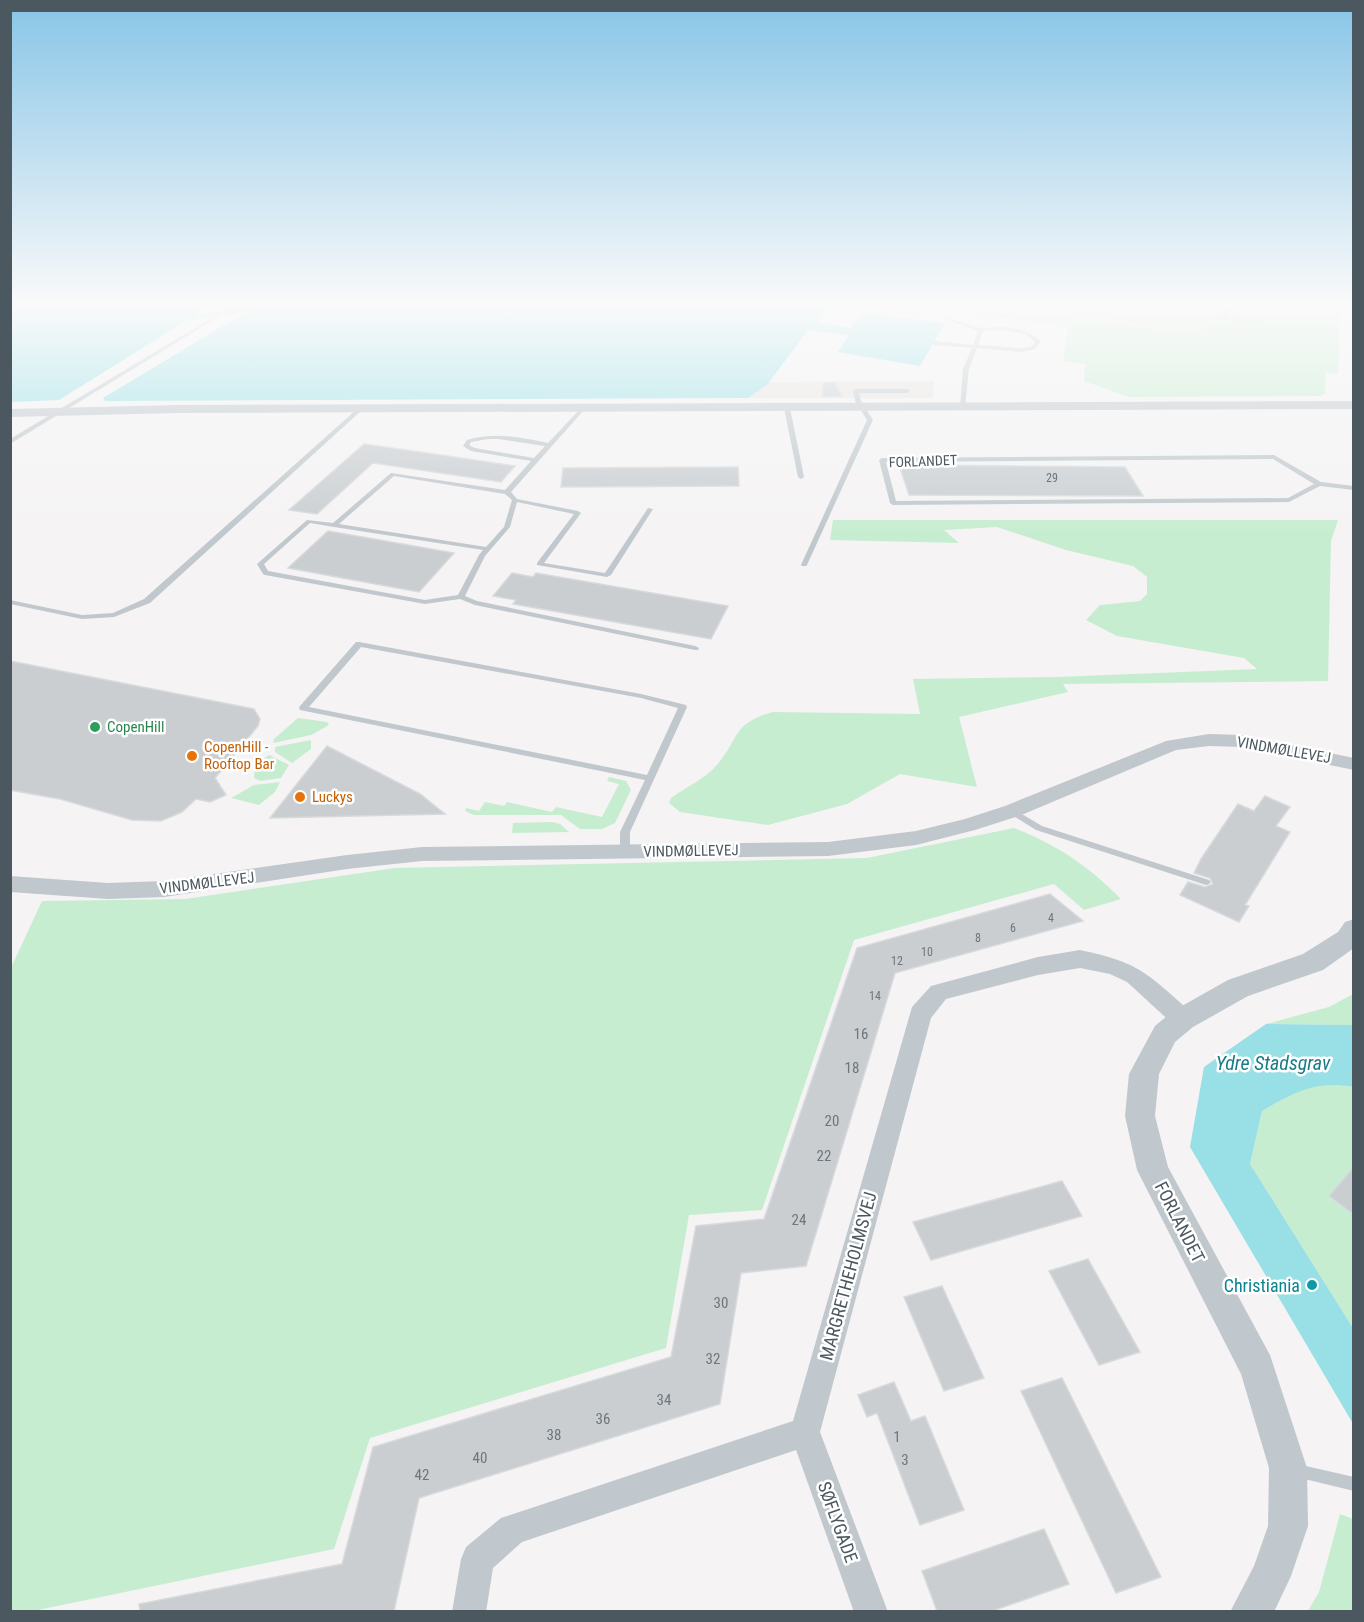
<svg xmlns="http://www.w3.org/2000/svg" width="1364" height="1622" viewBox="0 0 1364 1622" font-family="'Roboto Condensed',sans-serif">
	<rect width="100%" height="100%" fill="#f5f3f3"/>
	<!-- commercial -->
	<polygon fill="#e7e4df" points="934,381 933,398 748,398 769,382"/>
	<!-- green -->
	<g fill="#c7edd1">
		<polygon points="926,307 1340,307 1338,374 1326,372 1325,394 1320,396 1129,397 1084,381 1085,364 1063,361 1068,327"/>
		<path d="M833,520H1338L1331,541L1328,681L1063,684L1068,692L959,717L977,787L900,774L847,804L768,825L680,812L669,803L671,798C685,788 706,778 717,765C740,738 732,723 773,712L920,714L913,679L1057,677L1257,669L1244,658L1117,636L1086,620L1100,605L1140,601L1147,594V577L1133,566L1066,550L997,527L944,530L959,543L830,540Z"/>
		<polygon points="298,718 327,722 329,725 311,735 273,743 274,739"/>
		<polygon points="311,740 311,749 292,763 275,752 275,747"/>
		<polygon points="269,755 289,765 281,778 260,781 254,778 255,764"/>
		<polygon points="609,777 626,781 631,790 615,823 602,829 580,829 561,815 474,815 465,811 466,808 479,811 485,802 504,806 507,802 552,812 556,807 602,817 619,784 607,781"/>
		<polygon points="280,782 275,792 259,805 231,798 254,785"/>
		<polygon points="552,822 560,824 569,832 512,833 513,823"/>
		<path d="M1014,828C1059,846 1087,865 1121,899L1084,910L1054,884L854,940L762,1210L689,1215L666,1348L370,1438L334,1549L33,1611H11L10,970L42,901L185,899L395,868L867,858Z"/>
		<polygon points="1353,994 1353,1025 1266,1024 1329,1007"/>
		<polygon points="1332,1083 1353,1087 1353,1328 1250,1164 1262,1111 1299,1090"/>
		<polygon points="1340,1514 1353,1519 1353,1611 1308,1611 1319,1592"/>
	</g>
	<!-- sand -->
	<polygon fill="#f0ebe3" points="1009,307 1174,328 1193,327 1206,321 1207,323 1200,331 1177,332"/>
	<!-- water -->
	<g fill="#98dfe6">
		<polygon points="10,307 208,307 195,315 255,307 830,307 818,323 850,328 863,313 945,323 920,366 838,352 849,335 808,330 767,385 748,398 105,401 103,398 246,312 186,321 59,400 11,402"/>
		<path d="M1266,1024L1353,1025V1087C1315,1080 1295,1092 1262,1111L1250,1164L1353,1328L1352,1422L1190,1147L1204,1067Z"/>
	</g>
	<!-- building -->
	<g fill="#caced1" stroke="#d7dadd" stroke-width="1.5">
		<polygon points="834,382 843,397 822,397 823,383"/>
		<polygon points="364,444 434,454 515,466 501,482 373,463 317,514 289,510"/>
		<polygon points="899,465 1125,467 1143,496 909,495"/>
		<polygon points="738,467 739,486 561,487 563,468"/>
		<polygon points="328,531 454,553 419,592 288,568"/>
		<polygon points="512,573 533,577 536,573 728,606 711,639 513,604 516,600 493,596"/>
		<polygon points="10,661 254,709 260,719 258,726 215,778 226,795 210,802 196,799 182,812 161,821 132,820 60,799 10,790"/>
		<polygon points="327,746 420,794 445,814 270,818"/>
		<polygon points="1265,796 1290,807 1276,826 1290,832 1245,905 1249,906 1239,922 1180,895 1188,882 1205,887 1213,884 1210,878 1194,873 1201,859 1238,804 1254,811"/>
		<polygon points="1050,894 1083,921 895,973 806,1266 741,1273 720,1404 419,1498 394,1611 140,1611 139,1604 342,1564 373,1447 671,1357 696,1226 764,1219 857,948"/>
		<polygon points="1353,1168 1353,1214 1329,1196"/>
		<polygon points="1062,1181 1082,1216 931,1260 913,1222"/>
		<polygon points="1088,1259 1140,1352 1099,1365 1049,1271"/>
		<polygon points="942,1286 984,1378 944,1391 904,1297"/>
		<polygon points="1062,1378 1161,1577 1116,1593 1021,1391"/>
		<polygon points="894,1382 911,1421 925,1416 964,1510 920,1525 877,1413 867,1417 858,1395"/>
		<polygon points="1044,1529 1069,1584 992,1611 937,1611 922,1571"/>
	</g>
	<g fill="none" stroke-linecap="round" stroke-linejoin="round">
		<!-- service -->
		<g fill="#c0c8cd" fill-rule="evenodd">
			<polygon points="230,307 235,307 10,444 10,439"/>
			<polygon points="1082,307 1086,307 1084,312 1082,313 1080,312"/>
			<polygon points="1224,307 1228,307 1227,317 1262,323 1260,324 1222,319"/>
			<path d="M947,318L981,328L1003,327L1022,330L1035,336L1041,342L1035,349L1021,352L977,348L969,369L965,407L960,408L963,369L972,348L934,345L931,343L934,341L973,345L978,331L947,320ZM1003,330L1025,334L1035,342L1031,347L1021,348L978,345L983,331Z"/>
			<polygon points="856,389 907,389 910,391 907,393 859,393 861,401 873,420 807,565 806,566 802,566 801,565 867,420 855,401 853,391"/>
			<polygon points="787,406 790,408 804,477 801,479 798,477 784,408"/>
			<path d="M582,407L584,408V410L511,492L517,499L578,511L581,513L544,563L605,573L648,508L653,509L611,575L607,577L537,565V563L574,514L517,502L510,527L485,556L465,596L477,601L695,646L699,648L698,650H695L475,605L460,599L425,604L265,575L263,574L257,564L307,520L333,523L391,473L505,490L531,461L471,451L463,446L467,440C495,432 520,437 548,443ZM498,439L545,446L534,458L475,448L469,445L471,442L488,439ZM394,476L505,494L512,500L504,527L486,547L339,524ZM310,523L334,527L483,550L479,555L458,595L425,600L268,571L264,564Z"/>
			<polygon points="357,409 362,410 150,603 114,617 82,619 10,604 10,600 82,615 113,613 144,599"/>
			<path d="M1274,455L1321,482L1354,486V490L1320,486L1289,502L893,505L890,503L879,460L882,458ZM1273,459L1314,484L1288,498L896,501L886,462Z"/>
			<path d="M356,642H359L641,694L686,705L687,707L630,832V852L628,854L625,855L620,852V832L645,780L300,710L299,708L300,706ZM361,647L641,698L678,708L647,775L309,707Z"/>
			<polygon points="1012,808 1042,826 1209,880 1211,882 1209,884 1206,885 1036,830 1009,813 1008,811 1009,809"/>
			<polygon points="1297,1464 1354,1477 1354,1491 1292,1476 1290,1471 1292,1466"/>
		</g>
		<!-- minor -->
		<g fill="#c0c8cd" fill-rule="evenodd">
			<polygon points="1354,401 1354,409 178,413 10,417 10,409 178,405"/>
			<polygon points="1209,734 1242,735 1354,758 1354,770 1242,747 1209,746 1176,750 1019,816 975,830 916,845 828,856 422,861 347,869 164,897 108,899 10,892 10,876 108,883 164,881 347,855 422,847 828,842 916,831 965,819 1005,806 1166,741"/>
			<path d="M1080,950C1139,962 1148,974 1191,1012L1195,1019L1191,1026L1183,1028L1175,1026L1127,982L1110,974L1080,968L1038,975L946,999L931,1018L820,1432L888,1612H854L796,1450L522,1542L493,1568L486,1612H452L461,1559L466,1547L501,1518L793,1421L912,1007L931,986L1038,957Z"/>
		</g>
		<!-- tertiary -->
		<polygon fill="#c0c8cd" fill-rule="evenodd" points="1354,919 1354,948 1323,970 1248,996 1193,1027 1175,1042 1159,1074 1155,1116 1168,1167 1270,1355 1307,1468 1308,1526 1291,1576 1274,1612 1230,1612 1254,1566 1268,1526 1269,1468 1241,1374 1137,1170 1125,1116 1129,1074 1155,1026 1173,1011 1228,980 1303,954 1338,932 1345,922"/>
	</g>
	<!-- sky -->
	<linearGradient id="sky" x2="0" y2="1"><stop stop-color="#88c5e7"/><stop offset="0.57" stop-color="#fafafa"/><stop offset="1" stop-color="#fafafa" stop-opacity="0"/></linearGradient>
	<rect width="1364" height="534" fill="url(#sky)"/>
	<!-- markers -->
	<circle fill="#2e9e5b" stroke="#fff" stroke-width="2" cx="95" cy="727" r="6"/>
	<g fill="#e8710a" stroke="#fff" stroke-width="2">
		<circle cx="192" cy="756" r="6"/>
		<circle cx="300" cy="797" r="6"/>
	</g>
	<circle fill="#0f9aa8" stroke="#fff" stroke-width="2" cx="1312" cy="1285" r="6"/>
	<g text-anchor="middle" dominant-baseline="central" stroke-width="5" stroke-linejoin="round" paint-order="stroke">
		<!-- number labels -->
		<g font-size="12" fill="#6c767c">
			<text x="1052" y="478">29</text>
			<text x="1051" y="918">4</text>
			<text x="1013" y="928">6</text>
			<text x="978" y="938">8</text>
			<text x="927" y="952">10</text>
			<text x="897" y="961">12</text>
			<text x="875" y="996">14</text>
		</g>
		<!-- far-street labels -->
		<g font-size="14" fill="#4c585f" stroke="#fff">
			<text transform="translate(923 461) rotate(-2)">FORLANDET</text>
		</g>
		<!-- leisure labels -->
		<g font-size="15" fill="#27864d" stroke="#fff" text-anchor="start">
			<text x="107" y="727">CopenHill</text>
		</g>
		<!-- food labels -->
		<g font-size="15" fill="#c56008" stroke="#fff" text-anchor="start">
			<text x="204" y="747">CopenHill -<tspan x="204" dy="17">Rooftop Bar</tspan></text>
			<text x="312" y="797">Luckys</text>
		</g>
		<!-- street labels -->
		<g font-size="15" fill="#4c585f" stroke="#fff">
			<text transform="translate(1284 750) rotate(10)">VINDMØLLEVEJ</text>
			<text transform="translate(691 851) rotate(-1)">VINDMØLLEVEJ</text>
			<text transform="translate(207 883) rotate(-7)">VINDMØLLEVEJ</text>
		</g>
		<!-- near-number labels -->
		<g font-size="15" fill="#6c767c">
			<text x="861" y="1034">16</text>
			<text x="852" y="1068">18</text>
			<text x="832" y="1121">20</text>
			<text x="824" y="1156">22</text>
			<text x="799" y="1220">24</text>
			<text x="721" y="1303">30</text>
			<text x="713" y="1359">32</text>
			<text x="664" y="1400">34</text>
			<text x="603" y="1419">36</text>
			<text x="554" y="1435">38</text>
			<text x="897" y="1437">1</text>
			<text x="480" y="1458">40</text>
			<text x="905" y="1460">3</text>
			<text x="422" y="1475">42</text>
		</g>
		<!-- near-street labels -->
		<g font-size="18" fill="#4c585f" stroke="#fff">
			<text transform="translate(1180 1222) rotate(63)">FORLANDET</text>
			<text transform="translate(848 1276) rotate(-75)">MARGRETHEHOLMSVEJ</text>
			<text transform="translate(838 1522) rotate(70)">SØFLYGADE</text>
		</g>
		<!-- near-culture labels -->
		<g font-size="18" fill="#0d838f" stroke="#fff" text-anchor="end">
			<text x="1300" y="1285">Christiania</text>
		</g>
		<!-- near-water labels -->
		<g font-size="20" font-style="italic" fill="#187c87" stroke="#fff">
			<text x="1273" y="1063">Ydre Stadsgrav</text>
		</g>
	</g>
	<!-- border -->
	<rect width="1364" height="1622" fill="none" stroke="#4c585f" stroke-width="24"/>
</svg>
